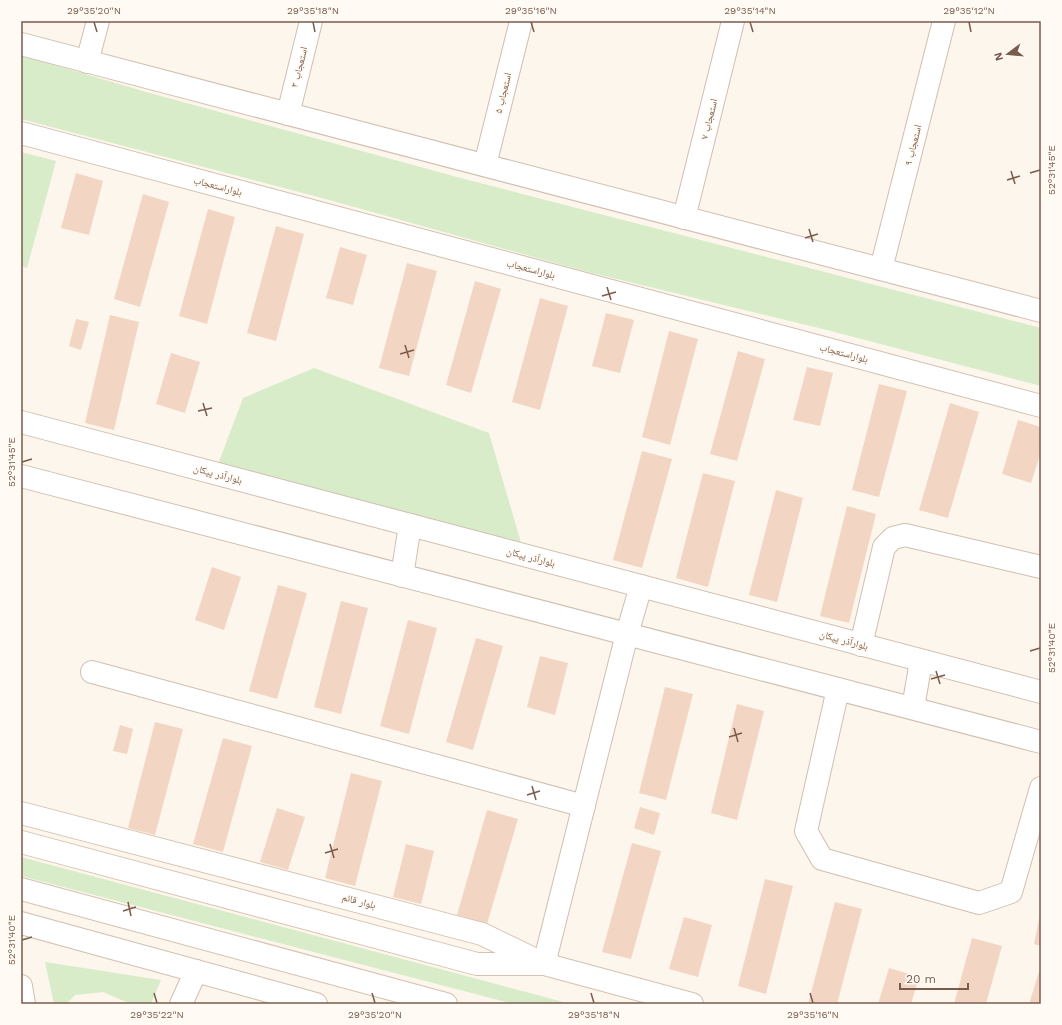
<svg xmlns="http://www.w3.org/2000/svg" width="1062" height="1025" viewBox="0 0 1062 1025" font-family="'Work Sans','Noto Naskh Arabic',sans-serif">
	<rect width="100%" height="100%" fill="#fdf6ec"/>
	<!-- green -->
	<g fill="#d8ecc9">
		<polygon points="21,55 146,92 457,177 1041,328 1041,386 827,330 584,271 322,198 21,119"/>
		<polygon points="21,152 56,161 27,268 21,266"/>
		<polygon points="314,368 489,433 524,553 214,475 243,398"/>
		<polygon points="21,857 571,1004 514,1004 21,876"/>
		<polygon points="45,962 161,980 151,1004 131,1004 103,992 75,995 66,1004 54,1004"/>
	</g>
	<!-- building -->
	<g fill="#f3d5c3">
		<polygon points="76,173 103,181 89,235 61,228"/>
		<polygon points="143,194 169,202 140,307 114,299"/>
		<polygon points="208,209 235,217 207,324 179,316"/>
		<polygon points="276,226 304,234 276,341 247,333"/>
		<polygon points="340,247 367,255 353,305 326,298"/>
		<polygon points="407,263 437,271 409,376 379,368"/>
		<polygon points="475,281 501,289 471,393 446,385"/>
		<polygon points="540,298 568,306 540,410 512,402"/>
		<polygon points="606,313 634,320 620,373 592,366"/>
		<polygon points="110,315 139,322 114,430 85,423"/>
		<polygon points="76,319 89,322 81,350 69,346"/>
		<polygon points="669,331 698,339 670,445 642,437"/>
		<polygon points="738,351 765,359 737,461 710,454"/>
		<polygon points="171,353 200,362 185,413 156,404"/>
		<polygon points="807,367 833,373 820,426 793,420"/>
		<polygon points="879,384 907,391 879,497 852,490"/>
		<polygon points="950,403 979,412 948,518 919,510"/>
		<polygon points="1018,420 1041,427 1041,452 1031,483 1002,474"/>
		<polygon points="642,451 672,459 642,568 613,560"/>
		<polygon points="703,473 735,481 708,587 676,578"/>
		<polygon points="776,490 803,498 777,602 749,595"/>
		<polygon points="847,506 876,514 849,623 820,616"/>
		<polygon points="212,567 241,577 224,630 195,620"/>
		<polygon points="278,585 307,593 277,699 249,691"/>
		<polygon points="341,601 368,608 341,714 314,707"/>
		<polygon points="408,620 437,628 409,734 380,726"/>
		<polygon points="476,638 503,646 473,750 446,742"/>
		<polygon points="540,656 568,663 555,715 527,707"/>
		<polygon points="665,687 693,694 666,800 639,793"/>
		<polygon points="737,704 764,711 737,820 711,813"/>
		<polygon points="155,722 183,729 155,835 128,828"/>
		<polygon points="120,725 133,729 127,754 113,751"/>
		<polygon points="223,738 252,746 223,852 193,844"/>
		<polygon points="351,773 382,781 355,886 325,878"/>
		<polygon points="640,807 660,813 654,835 634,828"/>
		<polygon points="277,808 305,817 288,870 260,862"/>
		<polygon points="487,810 518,819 487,924 457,915"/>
		<polygon points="632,843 661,851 631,959 602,952"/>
		<polygon points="406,844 434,851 421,904 393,897"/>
		<polygon points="765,879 793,886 766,994 738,986"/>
		<polygon points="835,902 862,909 837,1004 808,1004"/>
		<polygon points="1040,914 1041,914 1041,946 1034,944"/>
		<polygon points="684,917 712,925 698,977 669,969"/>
		<polygon points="972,938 1002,946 986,1004 954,1004"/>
		<polygon points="1041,965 1041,1004 1029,1004"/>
		<polygon points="889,968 919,977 911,1004 878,1004"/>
	</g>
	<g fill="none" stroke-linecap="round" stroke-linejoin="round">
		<defs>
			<g id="minor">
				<polyline points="87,62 98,21"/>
				<polyline points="288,114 311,21"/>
				<polyline points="485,165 521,21"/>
				<polyline points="684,218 733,21"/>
				<polyline points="881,269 944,21"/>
				<polyline points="861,645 884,547 893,538 905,535 1041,567"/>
				<polyline points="92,672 584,806"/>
				<polyline points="838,689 806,831 822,859 979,903 1011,892 1041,788"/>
				<polyline points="21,923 316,1004"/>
				<polyline points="544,964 627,634"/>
			</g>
			<g id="tertiary">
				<polyline points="21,44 1041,311"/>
				<polyline points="21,133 1041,406"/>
				<polyline points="21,422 1041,692"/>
				<polyline points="21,476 1041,742"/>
				<polyline points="402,576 410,525"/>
				<polyline points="627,634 641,586"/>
				<polyline points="913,708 921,661"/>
				<polyline points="21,986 24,1004"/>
				<polyline points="181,1004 196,971"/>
			</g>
			<g id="secondary">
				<polyline points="21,813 482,934 544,964 692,1004"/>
				<polyline points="21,842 477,964 539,964"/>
				<polyline points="21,889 446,1004"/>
			</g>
		</defs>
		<!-- minor casing -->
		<use href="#minor" stroke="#d1beb0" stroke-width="24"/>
		<!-- tertiary casing -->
		<use href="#tertiary" stroke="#d1beb0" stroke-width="24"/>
		<!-- secondary casing -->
		<use href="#secondary" stroke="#d6c0b0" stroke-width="24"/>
		<!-- minor -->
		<use href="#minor" stroke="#fff" stroke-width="22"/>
		<!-- tertiary -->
		<use href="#tertiary" stroke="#fff" stroke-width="22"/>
		<!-- secondary -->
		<use href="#secondary" stroke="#fff" stroke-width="22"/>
	</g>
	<!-- ticks -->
	<path fill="none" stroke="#7a5c4d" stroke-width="1.5" d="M94,22L97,32M313,22L315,32M531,22L534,32M750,22L753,32M969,22L971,32M1011,171L1015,184M1030,173L1040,170M1007,180L1020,176M809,229L813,242M805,238L818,234M607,287L611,300M602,296L616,292M405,345L409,358M400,354L414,350M203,403L207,416M198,411L212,408M22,462L32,459M1030,651L1040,648M936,671L940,684M931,679L945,675M734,728L738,742M729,737L742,733M532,786L536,800M527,795L540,791M330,844L334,858M325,853L338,849M128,902L131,916M123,911L136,907M22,940L32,937M154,993L157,1003M372,993L375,1003M591,993L594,1003M810,993L813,1003"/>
	<g text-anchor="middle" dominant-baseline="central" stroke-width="3" stroke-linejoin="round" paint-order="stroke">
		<!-- street labels -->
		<g font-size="10" fill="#7a5c4d" stroke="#fffaf3">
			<text transform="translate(299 67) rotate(-76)">استعجاب ۳</text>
			<text transform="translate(503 93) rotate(-76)">استعجاب ۵</text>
			<text transform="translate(709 119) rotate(-76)">استعجاب ۷</text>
			<text transform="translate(913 145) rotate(-76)">استعجاب ۹</text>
			<text transform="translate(218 186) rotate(15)">بلواراستعجاب</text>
			<text transform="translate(531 269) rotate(15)">بلواراستعجاب</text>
			<text transform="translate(844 353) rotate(15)">بلواراستعجاب</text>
			<text transform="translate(218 474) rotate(15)">بلوارآذر پیکان</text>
			<text transform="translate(531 557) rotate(15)">بلوارآذر پیکان</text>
			<text transform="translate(844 640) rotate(15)">بلوارآذر پیکان</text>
			<text transform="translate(359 901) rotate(15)">بلوار قائم</text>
		</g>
	</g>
	<!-- border -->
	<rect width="1062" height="1025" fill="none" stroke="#fffaf3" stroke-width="44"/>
	<!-- north arrow -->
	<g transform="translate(1008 54) rotate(254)" stroke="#fffaf3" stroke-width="3" paint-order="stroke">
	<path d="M0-3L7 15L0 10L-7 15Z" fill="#7a5c4d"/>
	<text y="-6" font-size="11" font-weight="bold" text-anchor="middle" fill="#7a5c4d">N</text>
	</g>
	<!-- scale -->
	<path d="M900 983v6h68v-6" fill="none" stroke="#7a5c4d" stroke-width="2"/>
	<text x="906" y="983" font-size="12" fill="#7a5c4d" stroke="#fffaf3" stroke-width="3" paint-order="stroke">20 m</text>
	<rect x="22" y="22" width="1018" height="981" fill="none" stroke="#7a5c4d" stroke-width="1.5"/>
	<g font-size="10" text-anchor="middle" fill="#7a5c4d">
		<text x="94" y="14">29°35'20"N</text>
		<text x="313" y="14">29°35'18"N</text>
		<text x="531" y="14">29°35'16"N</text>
		<text x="750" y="14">29°35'14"N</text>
		<text x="969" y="14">29°35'12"N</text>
		<text transform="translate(1051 170) rotate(-90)" y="4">52°31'45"E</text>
		<text transform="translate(11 462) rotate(-90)" y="4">52°31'45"E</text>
		<text transform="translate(1051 648) rotate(-90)" y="4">52°31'40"E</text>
		<text transform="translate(11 940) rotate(-90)" y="4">52°31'40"E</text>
		<text x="157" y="1018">29°35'22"N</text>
		<text x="375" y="1018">29°35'20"N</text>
		<text x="594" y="1018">29°35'18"N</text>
		<text x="813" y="1018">29°35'16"N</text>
	</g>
</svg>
